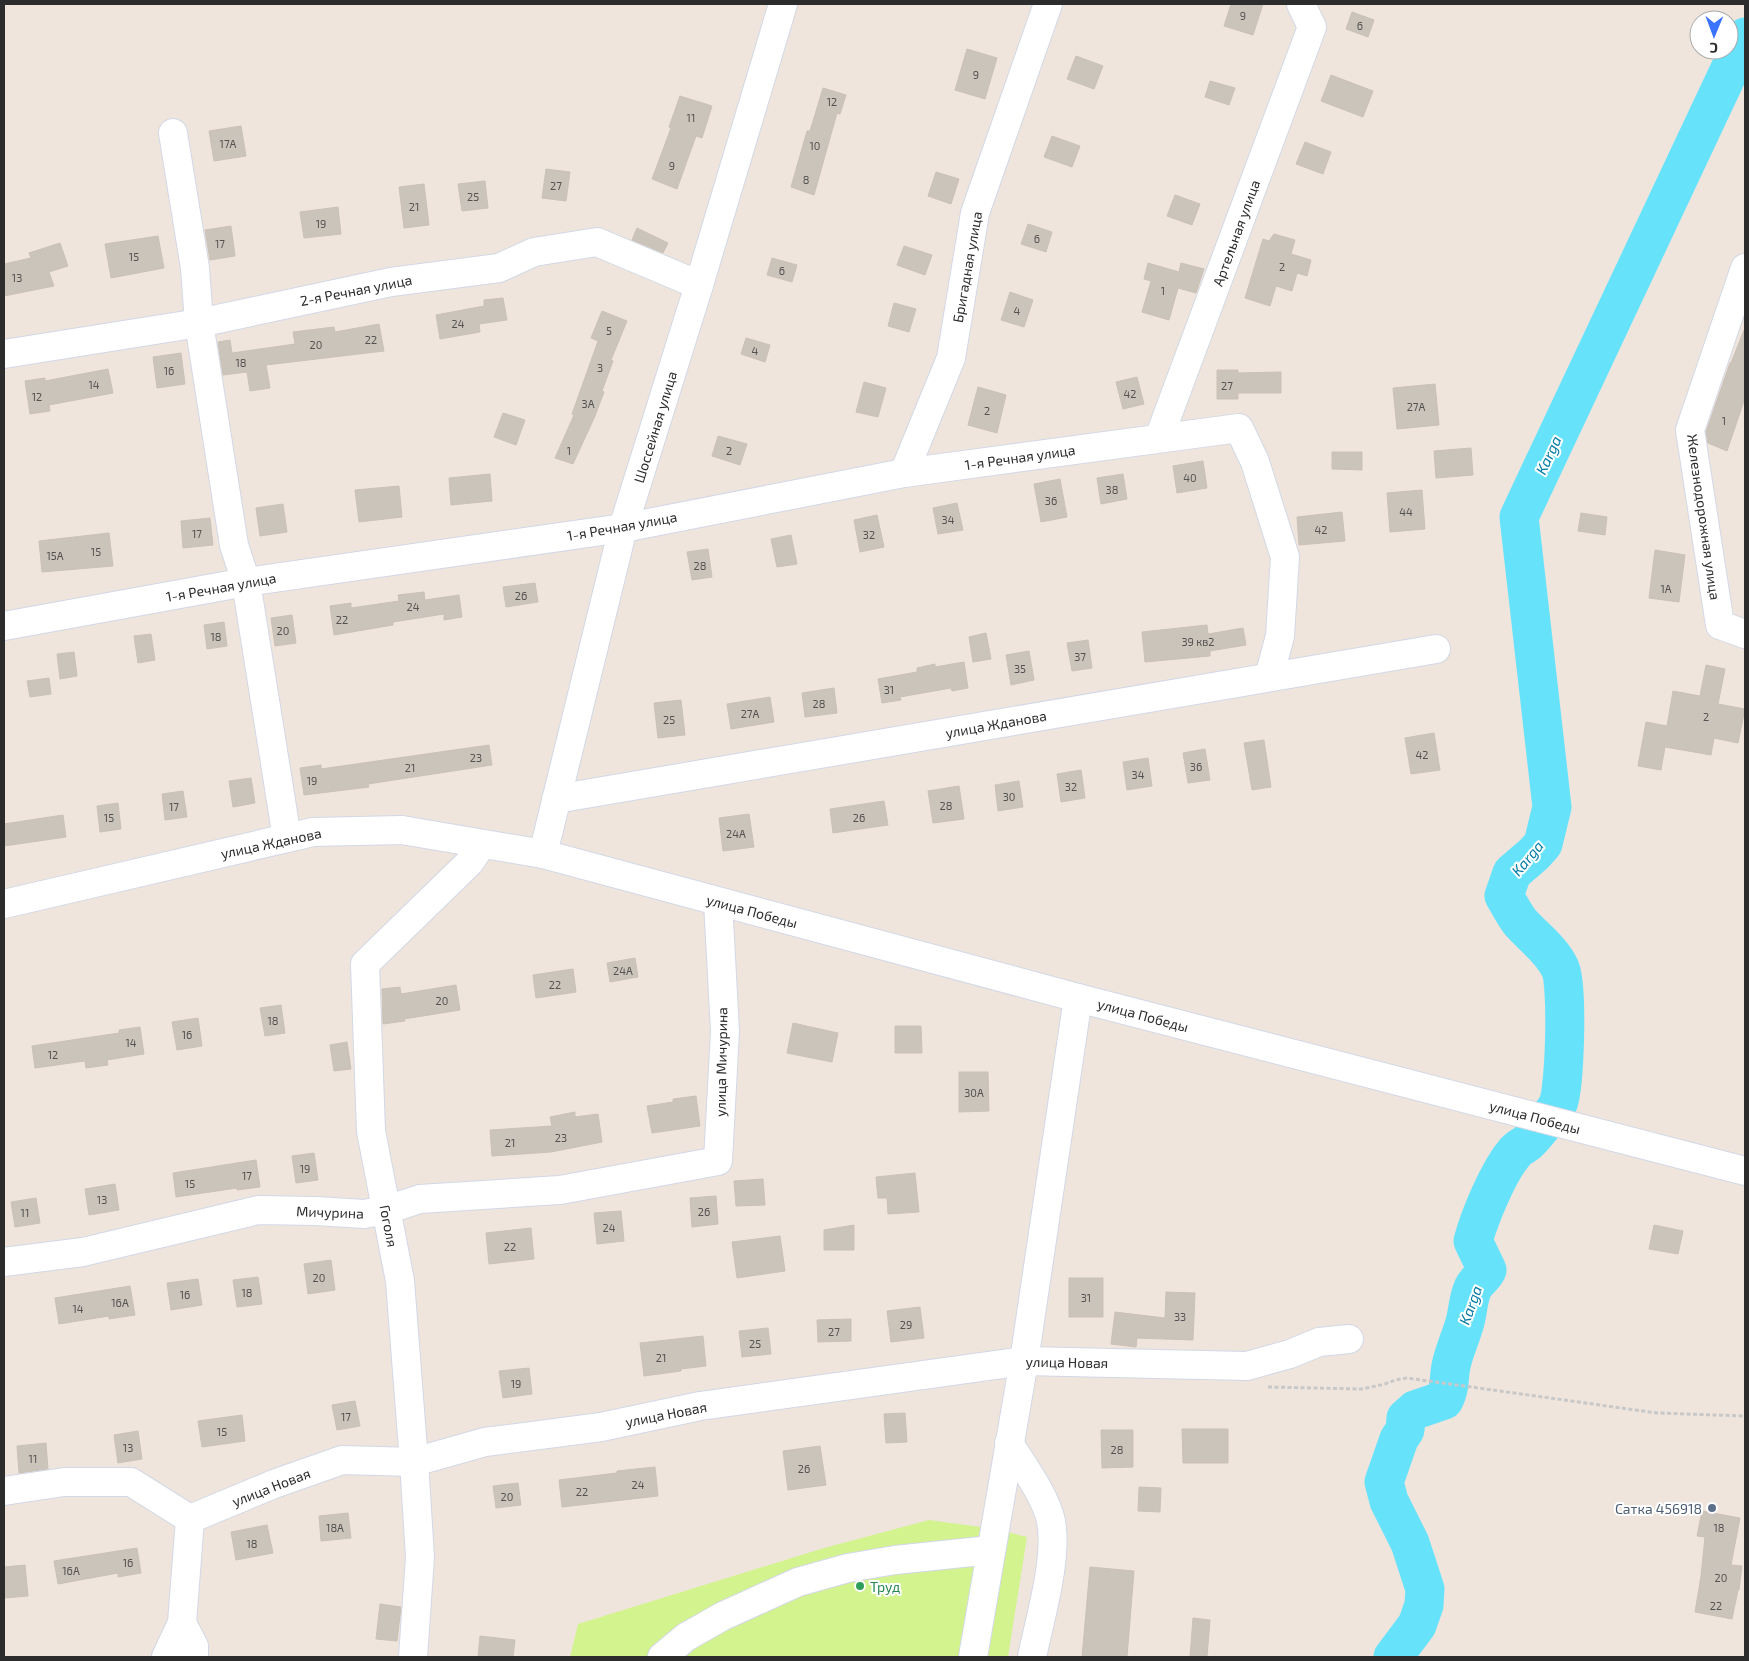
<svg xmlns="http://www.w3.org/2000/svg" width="1749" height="1661" viewBox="0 0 1749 1661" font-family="'Exo 2',sans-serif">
	<rect width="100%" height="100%" fill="#efe5dd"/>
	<!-- pitch -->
	<polygon fill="#d3f38f" points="929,1520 996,1529 1027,1537 1008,1657 570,1657 578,1624 824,1548"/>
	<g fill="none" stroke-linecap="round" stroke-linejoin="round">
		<!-- river -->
		<path stroke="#66e3fb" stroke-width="39" d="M1393,1657L1417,1625L1424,1605L1425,1589L1410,1543L1389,1501L1384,1482L1399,1439L1405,1430L1406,1418L1415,1410L1444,1400C1451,1387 1448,1380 1451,1366C1454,1351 1461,1337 1465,1322C1468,1311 1468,1299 1473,1288C1476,1281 1483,1278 1487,1270L1473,1241C1480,1216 1498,1172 1515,1152C1518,1148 1523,1146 1527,1143C1533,1138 1555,1111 1558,1104C1565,1087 1568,984 1560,968C1551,949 1533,937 1520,922C1514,914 1509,904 1504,896L1512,873L1534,854L1543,844L1552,807L1519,517L1745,37"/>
	</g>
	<!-- building -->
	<g fill="#cac4bb" stroke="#cbc1b6">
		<polygon points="1231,4 1263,4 1253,35 1224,26"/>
		<polygon points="1352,12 1374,20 1368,37 1346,29"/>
		<polygon points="967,49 997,58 985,99 955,90"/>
		<polygon points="1076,56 1103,66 1094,89 1067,79"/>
		<polygon points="1331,75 1373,91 1363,117 1321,101"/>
		<polygon points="1210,81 1235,88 1229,105 1205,97"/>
		<polygon points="823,88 846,95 840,114 837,113 814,195 791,187 807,131 810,131"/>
		<polygon points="680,96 712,106 702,138 696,136 677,189 652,179 671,128 669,127"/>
		<polygon points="241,126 246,156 214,161 209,131"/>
		<polygon points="1052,136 1080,146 1072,167 1044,157"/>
		<polygon points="1305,142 1331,152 1323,174 1296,164"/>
		<polygon points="546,169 570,172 566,201 542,198"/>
		<polygon points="936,172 959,179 951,204 928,196"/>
		<polygon points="485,181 488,208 462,211 458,184"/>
		<polygon points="424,184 429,225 404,228 399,187"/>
		<polygon points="1175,195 1200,204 1192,225 1167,216"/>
		<polygon points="338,207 341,234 304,238 300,212"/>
		<polygon points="1028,224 1052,232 1046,252 1021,244"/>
		<polygon points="231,226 235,256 210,260 205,230"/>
		<polygon points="637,228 668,243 663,253 632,240"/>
		<polygon points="1274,234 1295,240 1291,254 1311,260 1307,276 1297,273 1292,291 1276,286 1270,306 1245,298 1263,239 1269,241"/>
		<polygon points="158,236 164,268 111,278 105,244"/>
		<polygon points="60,243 68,266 49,272 54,286 4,296 4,264 31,258 29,253"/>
		<polygon points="904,246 932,255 925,275 897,265"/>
		<polygon points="772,258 797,265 792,282 767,275"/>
		<polygon points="1148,263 1179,272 1181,263 1204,269 1196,293 1178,288 1169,320 1142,312 1151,281 1144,279"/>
		<polygon points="1010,292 1033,300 1024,327 1001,320"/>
		<polygon points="503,298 507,320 479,324 480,332 440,339 436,315 484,306 484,300"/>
		<polygon points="894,303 916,309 909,332 888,326"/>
		<polygon points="602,311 627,321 611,360 613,361 602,391 604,392 595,416 573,464 555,458 574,415 572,414 598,341 591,338"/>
		<polygon points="379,324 384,351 266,365 270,388 250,391 247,372 223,375 218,342 230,340 232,353 295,344 293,332 334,327 335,332"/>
		<polygon points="1744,330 1745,331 1745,398 1727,451 1708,443 1706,432 1730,363 1731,363"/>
		<polygon points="746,338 770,345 765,362 741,354"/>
		<polygon points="181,353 185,384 157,388 153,357"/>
		<polygon points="108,369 113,393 49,405 50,411 30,414 25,381 45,378 45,381"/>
		<polygon points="1217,370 1238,370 1238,373 1281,372 1281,393 1238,393 1238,399 1217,399"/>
		<polygon points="1137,377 1144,404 1123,409 1116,382"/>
		<polygon points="864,382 886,388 878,417 856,412"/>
		<polygon points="1435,384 1439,425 1397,429 1393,388"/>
		<polygon points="978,387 1006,395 997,433 968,425"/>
		<polygon points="503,413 525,420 516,445 494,437"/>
		<polygon points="718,436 747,444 740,465 712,456"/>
		<polygon points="1471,448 1473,475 1436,478 1434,451"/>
		<polygon points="1332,452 1362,452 1362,470 1332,469"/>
		<polygon points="1203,461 1207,488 1177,493 1173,466"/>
		<polygon points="490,474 492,501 451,505 449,478"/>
		<polygon points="1123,474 1127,499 1101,504 1097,478"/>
		<polygon points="1060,479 1067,517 1041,522 1034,484"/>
		<polygon points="399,486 402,517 359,522 355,490"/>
		<polygon points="1422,490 1425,529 1390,532 1387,493"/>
		<polygon points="957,503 963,530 938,534 933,508"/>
		<polygon points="283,504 287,532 260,536 256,508"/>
		<polygon points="1342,512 1345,541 1299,545 1297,517"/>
		<polygon points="1581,513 1607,517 1605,535 1578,531"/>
		<polygon points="877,515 884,547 860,552 854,520"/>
		<polygon points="210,518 213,545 183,548 181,521"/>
		<polygon points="109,533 113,566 42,572 39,541"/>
		<polygon points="791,535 797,564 777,567 771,539"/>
		<polygon points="708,549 712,577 692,580 687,552"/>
		<polygon points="1655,550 1685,555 1679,602 1649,598"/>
		<polygon points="535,583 538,602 506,607 503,587"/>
		<polygon points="424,592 425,600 459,595 462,617 444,620 444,614 393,622 393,625 334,635 330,606 351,603 351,608 399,601 398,595"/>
		<polygon points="292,615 296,643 275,646 271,618"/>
		<polygon points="224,622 227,646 207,649 204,625"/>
		<polygon points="1207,625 1208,634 1243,628 1246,645 1210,651 1210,656 1145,662 1142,632"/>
		<polygon points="986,633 991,659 973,662 969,637"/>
		<polygon points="151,634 155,660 138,663 134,636"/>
		<polygon points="1088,640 1092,668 1072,671 1067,643"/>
		<polygon points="1029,651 1034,680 1011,685 1006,655"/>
		<polygon points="74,652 77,676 60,679 57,654"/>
		<polygon points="964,662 968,688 952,691 951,688 900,697 901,700 882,703 878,679 917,672 917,668 935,664 935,667"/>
		<polygon points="1706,665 1725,669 1718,704 1745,709 1738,743 1714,738 1711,755 1665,747 1661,770 1638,766 1646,722 1667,726 1673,691 1700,696"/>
		<polygon points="49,678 51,694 30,697 27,681"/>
		<polygon points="834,688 837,713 805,717 802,693"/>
		<polygon points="770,697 774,722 731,729 727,704"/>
		<polygon points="681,700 685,735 658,738 654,703"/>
		<polygon points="1434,733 1440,770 1411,774 1405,738"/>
		<polygon points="1264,740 1271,787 1252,790 1244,743"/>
		<polygon points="489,745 492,765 368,784 369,787 304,795 300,768 321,765 321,769"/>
		<polygon points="1205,749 1210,780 1188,783 1183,753"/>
		<polygon points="1148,758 1152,786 1127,790 1123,762"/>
		<polygon points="1081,770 1085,798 1061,802 1057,774"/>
		<polygon points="251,778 255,803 233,807 229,781"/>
		<polygon points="1019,781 1023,807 998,811 995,785"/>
		<polygon points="959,786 964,819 933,823 928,791"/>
		<polygon points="183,791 187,817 165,820 162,794"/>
		<polygon points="884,801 888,825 833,833 830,809"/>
		<polygon points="118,803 121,829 100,832 97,806"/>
		<polygon points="749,814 754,847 723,851 719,818"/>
		<polygon points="63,815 66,837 4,846 4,824"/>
		<polygon points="635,958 638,977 610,982 607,963"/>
		<polygon points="573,969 576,992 536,998 533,975"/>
		<polygon points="456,985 460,1010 404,1019 405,1021 383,1024 382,989 400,987 401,994"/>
		<polygon points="281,1005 285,1033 265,1036 260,1008"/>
		<polygon points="198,1018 202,1046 177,1050 172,1022"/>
		<polygon points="793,1023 838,1033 832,1062 787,1053"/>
		<polygon points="895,1026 921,1026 922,1053 895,1053"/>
		<polygon points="140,1027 144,1054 107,1060 108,1065 86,1068 85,1061 35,1068 32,1046 119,1033 119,1030"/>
		<polygon points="347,1042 351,1069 334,1071 330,1045"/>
		<polygon points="959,1072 988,1072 989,1111 959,1112"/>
		<polygon points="696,1096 700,1126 652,1133 647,1106 673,1102 673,1099"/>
		<polygon points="575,1112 575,1117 598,1114 602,1142 551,1152 492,1156 490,1130 552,1126 550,1117"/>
		<polygon points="314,1153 318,1180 296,1183 292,1156"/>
		<polygon points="256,1160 260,1187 237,1190 237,1188 176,1197 173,1173"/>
		<polygon points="915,1173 919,1212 888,1214 887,1198 878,1198 876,1177"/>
		<polygon points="763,1179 765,1205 736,1206 734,1181"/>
		<polygon points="115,1184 119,1210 89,1215 85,1189"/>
		<polygon points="716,1196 718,1224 692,1227 690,1198"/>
		<polygon points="36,1198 40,1223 15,1227 11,1202"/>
		<polygon points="621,1211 624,1241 597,1244 594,1213"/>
		<polygon points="854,1225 854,1250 824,1250 824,1230"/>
		<polygon points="1654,1225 1683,1231 1678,1254 1649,1249"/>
		<polygon points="531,1228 534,1259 489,1264 486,1233"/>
		<polygon points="780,1236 785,1271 737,1278 732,1242"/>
		<polygon points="331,1260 335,1290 308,1294 304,1264"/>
		<polygon points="258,1277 262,1304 237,1307 233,1280"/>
		<rect x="1069" y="1278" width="34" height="39"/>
		<polygon points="198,1279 202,1305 171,1310 167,1283"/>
		<polygon points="130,1286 135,1315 109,1319 109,1316 59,1324 55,1298"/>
		<polygon points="1166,1292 1195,1293 1193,1340 1137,1338 1136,1347 1111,1344 1115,1312 1165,1318"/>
		<polygon points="920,1307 924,1338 891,1342 887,1311"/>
		<polygon points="851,1319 851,1341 818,1342 817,1320"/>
		<polygon points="768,1328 771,1354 742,1357 739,1331"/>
		<polygon points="703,1336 706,1366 681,1369 681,1371 644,1376 640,1343"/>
		<polygon points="529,1368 532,1394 503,1398 499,1371"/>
		<polygon points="355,1401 360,1426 337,1430 332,1405"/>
		<polygon points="905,1413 907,1442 886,1443 884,1414"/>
		<polygon points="242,1415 245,1441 202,1447 198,1421"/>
		<polygon points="1182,1429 1228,1429 1228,1463 1183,1463"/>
		<polygon points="1101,1430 1133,1430 1133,1467 1102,1468"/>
		<polygon points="138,1431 142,1459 118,1463 114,1435"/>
		<polygon points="46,1443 48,1469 19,1473 17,1446"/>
		<polygon points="820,1446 826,1485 788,1490 783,1451"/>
		<polygon points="655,1467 658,1496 562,1507 559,1480 617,1473 617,1471"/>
		<polygon points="518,1483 521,1505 496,1508 493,1486"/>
		<polygon points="1139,1487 1161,1488 1160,1512 1138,1511"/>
		<polygon points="1702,1511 1740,1518 1731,1565 1742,1566 1739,1590 1738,1590 1732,1619 1695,1612 1701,1576 1705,1537 1697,1536"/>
		<polygon points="348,1513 351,1538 321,1541 319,1516"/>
		<polygon points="267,1525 273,1553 236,1560 231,1532"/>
		<polygon points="137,1548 141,1573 118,1577 118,1573 58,1584 54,1561"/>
		<polygon points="25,1565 28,1596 4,1598 4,1567"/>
		<polygon points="1090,1567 1134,1571 1127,1657 1082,1657"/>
		<polygon points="380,1604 401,1607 397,1641 376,1639"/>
		<polygon points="1193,1618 1210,1620 1207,1657 1190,1657"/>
		<polygon points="480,1636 515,1640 513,1657 478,1657"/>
	</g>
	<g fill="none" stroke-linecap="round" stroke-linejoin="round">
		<defs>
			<g id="minor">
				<polyline points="173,133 195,268 199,323 234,545 246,582 287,838"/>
				<polyline points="1745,268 1690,430 1720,625 1745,634"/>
				<polyline points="4,354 199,323 391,282 499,268 534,252 597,242 699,285"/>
				<polyline points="1159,438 1312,27 1301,4"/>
				<polyline points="904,473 951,358 975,213 1048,4"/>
				<polyline points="4,626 246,582 623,528 904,473 1239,428 1255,462 1285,557 1280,636 1269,677"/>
				<polyline points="556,799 1436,649"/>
				<polyline points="543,854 623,528 699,285 783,4"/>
				<polyline points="4,904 313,832 402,830 543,854 1078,998 1745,1171"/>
				<polyline points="4,1262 83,1252 258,1210 316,1211 364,1214 386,1210 420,1199 560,1190 718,1161 725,1031 718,902"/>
				<path d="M1009,1443C1022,1464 1046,1497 1051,1521C1058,1559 1040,1618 1032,1657"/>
				<polyline points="4,1491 64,1482 131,1482 190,1519 274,1484 342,1460 414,1462 485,1442 601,1427 700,1406 1024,1361 1247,1366 1290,1354 1319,1342 1349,1339"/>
				<polyline points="182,1623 194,1646 194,1657"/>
				<polyline points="166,1657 182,1623 190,1519"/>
				<polyline points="413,1657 420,1557 414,1462 400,1281 371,1131 365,964 470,862 482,844"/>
				<polyline points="662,1657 686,1637 723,1616 798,1582 848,1568 895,1560 991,1550"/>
				<polyline points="973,1657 1024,1361 1078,998"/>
			</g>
		</defs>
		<!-- minor casing -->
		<use href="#minor" stroke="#d2d8e6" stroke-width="30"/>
		<!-- path -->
		<polyline stroke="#c8c8c8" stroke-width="3" stroke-dasharray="4 2.5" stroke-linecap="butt" points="1268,1387 1362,1389 1385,1384 1395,1380 1407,1378 1657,1413 1745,1416"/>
		<!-- minor -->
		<use href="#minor" stroke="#fff" stroke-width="28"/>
	</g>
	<!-- markers -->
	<circle fill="#5c6f8a" stroke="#fff" stroke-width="2" cx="1712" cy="1508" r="5"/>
	<circle fill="#2e9e5b" stroke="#fff" stroke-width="2" cx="860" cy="1586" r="5"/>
	<g text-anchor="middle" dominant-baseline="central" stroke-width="4" stroke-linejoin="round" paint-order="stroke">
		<!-- number labels -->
		<g font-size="11" fill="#545250">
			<text x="1243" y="15">9</text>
			<text x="1360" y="25">6</text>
			<text x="976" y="74">9</text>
			<text x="832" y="101">12</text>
			<text x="691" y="117">11</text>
			<text x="228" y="143">17А</text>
			<text x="815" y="145">10</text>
			<text x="672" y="165">9</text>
			<text x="806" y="179">8</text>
			<text x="556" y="185">27</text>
			<text x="473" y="196">25</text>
			<text x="414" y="206">21</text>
			<text x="321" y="223">19</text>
			<text x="1037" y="238">6</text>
			<text x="220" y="243">17</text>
			<text x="134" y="256">15</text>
			<text x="1282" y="266">2</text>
			<text x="782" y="270">6</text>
			<text x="17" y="277">13</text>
			<text x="1163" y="290">1</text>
			<text x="1017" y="310">4</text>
			<text x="458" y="323">24</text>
			<text x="609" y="330">5</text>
			<text x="371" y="339">22</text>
			<text x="316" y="344">20</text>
			<text x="755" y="350">4</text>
			<text x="241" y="362">18</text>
			<text x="600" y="367">3</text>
			<text x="169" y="370">16</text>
			<text x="94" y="384">14</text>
			<text x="1227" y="385">27</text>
			<text x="1130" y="393">42</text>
			<text x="37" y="396">12</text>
			<text x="588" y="403">3А</text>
			<text x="1416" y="406">27А</text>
			<text x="987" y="410">2</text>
			<text x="1724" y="420">1</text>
			<text x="569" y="450">1</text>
			<text x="729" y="450">2</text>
			<text x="1190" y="477">40</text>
			<text x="1112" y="489">38</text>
			<text x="1051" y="500">36</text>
			<text x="1406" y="511">44</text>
			<text x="948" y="519">34</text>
			<text x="1321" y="529">42</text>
			<text x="197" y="533">17</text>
			<text x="869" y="534">32</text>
			<text x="96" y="551">15</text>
			<text x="55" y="555">15А</text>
			<text x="700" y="565">28</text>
			<text x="1666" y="588">1А</text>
			<text x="521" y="595">26</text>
			<text x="413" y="606">24</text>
			<text x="342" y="619">22</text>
			<text x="283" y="630">20</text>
			<text x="216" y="636">18</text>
			<text x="1198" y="641">39 кв2</text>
			<text x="1080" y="656">37</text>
			<text x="1020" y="668">35</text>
			<text x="889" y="689">31</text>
			<text x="819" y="703">28</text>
			<text x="750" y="713">27А</text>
			<text x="1706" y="716">2</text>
			<text x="669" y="719">25</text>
			<text x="1422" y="754">42</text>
			<text x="476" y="757">23</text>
			<text x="1196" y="766">36</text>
			<text x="410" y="767">21</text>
			<text x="1138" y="774">34</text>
			<text x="312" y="780">19</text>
			<text x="1071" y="786">32</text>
			<text x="1009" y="796">30</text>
			<text x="946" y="805">28</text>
			<text x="174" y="806">17</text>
			<text x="109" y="817">15</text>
			<text x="859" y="817">26</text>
			<text x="736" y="833">24А</text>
			<text x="623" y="970">24А</text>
			<text x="555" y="984">22</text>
			<text x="442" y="1000">20</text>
			<text x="273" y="1020">18</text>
			<text x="187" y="1034">16</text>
			<text x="131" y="1042">14</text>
			<text x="53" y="1054">12</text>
			<text x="974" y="1092">30А</text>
			<text x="561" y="1137">23</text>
			<text x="510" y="1142">21</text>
			<text x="305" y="1168">19</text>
			<text x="247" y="1175">17</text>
			<text x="190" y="1183">15</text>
			<text x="102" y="1199">13</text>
			<text x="704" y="1211">26</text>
			<text x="25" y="1212">11</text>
			<text x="609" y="1227">24</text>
			<text x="510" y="1246">22</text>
			<text x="319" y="1277">20</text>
			<text x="247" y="1292">18</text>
			<text x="185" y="1294">16</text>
			<text x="1086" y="1297">31</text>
			<text x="120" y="1302">16А</text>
			<text x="78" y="1308">14</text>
			<text x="1180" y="1316">33</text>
			<text x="906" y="1324">29</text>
			<text x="834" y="1331">27</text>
			<text x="755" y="1343">25</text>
			<text x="661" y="1357">21</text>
			<text x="516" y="1383">19</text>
			<text x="346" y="1416">17</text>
			<text x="222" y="1431">15</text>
			<text x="128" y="1447">13</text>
			<text x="1117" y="1449">28</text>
			<text x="33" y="1458">11</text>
			<text x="804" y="1468">26</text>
			<text x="638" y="1484">24</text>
			<text x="582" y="1491">22</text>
			<text x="507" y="1496">20</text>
			<text x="335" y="1527">18А</text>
			<text x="1719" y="1527">18</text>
			<text x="252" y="1543">18</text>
			<text x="128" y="1562">16</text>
			<text x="71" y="1570">16А</text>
			<text x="1721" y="1577">20</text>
			<text x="1716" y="1605">22</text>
		</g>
		<!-- street labels -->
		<g font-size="14" fill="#2c2c2c" stroke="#fff">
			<text transform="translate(1236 233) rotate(-70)">Артельная улица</text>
			<text transform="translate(967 267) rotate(-80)">Бригадная улица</text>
			<text transform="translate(356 290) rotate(-11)">2-я Речная улица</text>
			<text transform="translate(655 427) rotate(-73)">Шоссейная улица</text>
			<text transform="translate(1020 457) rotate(-8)">1-я Речная улица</text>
			<text transform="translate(1704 517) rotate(82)">Железнодорожная улица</text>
			<text transform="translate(622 526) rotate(-10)">1-я Речная улица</text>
			<text transform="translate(221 587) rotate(-10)">1-я Речная улица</text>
			<text transform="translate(996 724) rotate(-10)">улица Жданова</text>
			<text transform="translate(271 843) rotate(-12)">улица Жданова</text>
			<text transform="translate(752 911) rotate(15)">улица Победы</text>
			<text transform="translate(1143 1015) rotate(15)">улица Победы</text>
			<text transform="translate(721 1062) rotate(-89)">улица Мичурина</text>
			<text transform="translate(1535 1117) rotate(15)">улица Победы</text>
			<text transform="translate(330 1212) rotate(2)">Мичурина</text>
			<text transform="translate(389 1226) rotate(79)">Гоголя</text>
			<text transform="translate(1067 1362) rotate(1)">улица Новая</text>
			<text transform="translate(666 1414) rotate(-11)">улица Новая</text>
			<text transform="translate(271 1487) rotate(-21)">улица Новая</text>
		</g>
		<!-- service labels -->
		<g font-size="14" fill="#4e5e75" stroke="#fff" text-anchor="end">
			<text x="1702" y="1508">Сатка 456918</text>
		</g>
		<!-- leisure labels -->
		<g font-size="14" fill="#27864d" stroke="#fff" text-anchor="start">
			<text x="870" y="1586">Труд</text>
		</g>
		<!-- water labels -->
		<g font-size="15" font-style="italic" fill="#017ca4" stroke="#fff">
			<text transform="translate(1548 455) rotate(-65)">Karga</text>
			<text transform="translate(1527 858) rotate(-50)">Karga</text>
			<text transform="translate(1470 1305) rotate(-70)">Karga</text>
		</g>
	</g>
	<!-- border -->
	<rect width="1749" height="1661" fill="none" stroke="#2c2c2c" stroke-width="10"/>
	<!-- north arrow -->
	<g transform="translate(1714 35) rotate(181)"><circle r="24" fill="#ffffff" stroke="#ababab"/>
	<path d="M0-4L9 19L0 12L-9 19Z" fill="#3a73ff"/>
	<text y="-8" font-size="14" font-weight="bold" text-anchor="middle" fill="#2c2c2c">С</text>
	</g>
</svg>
